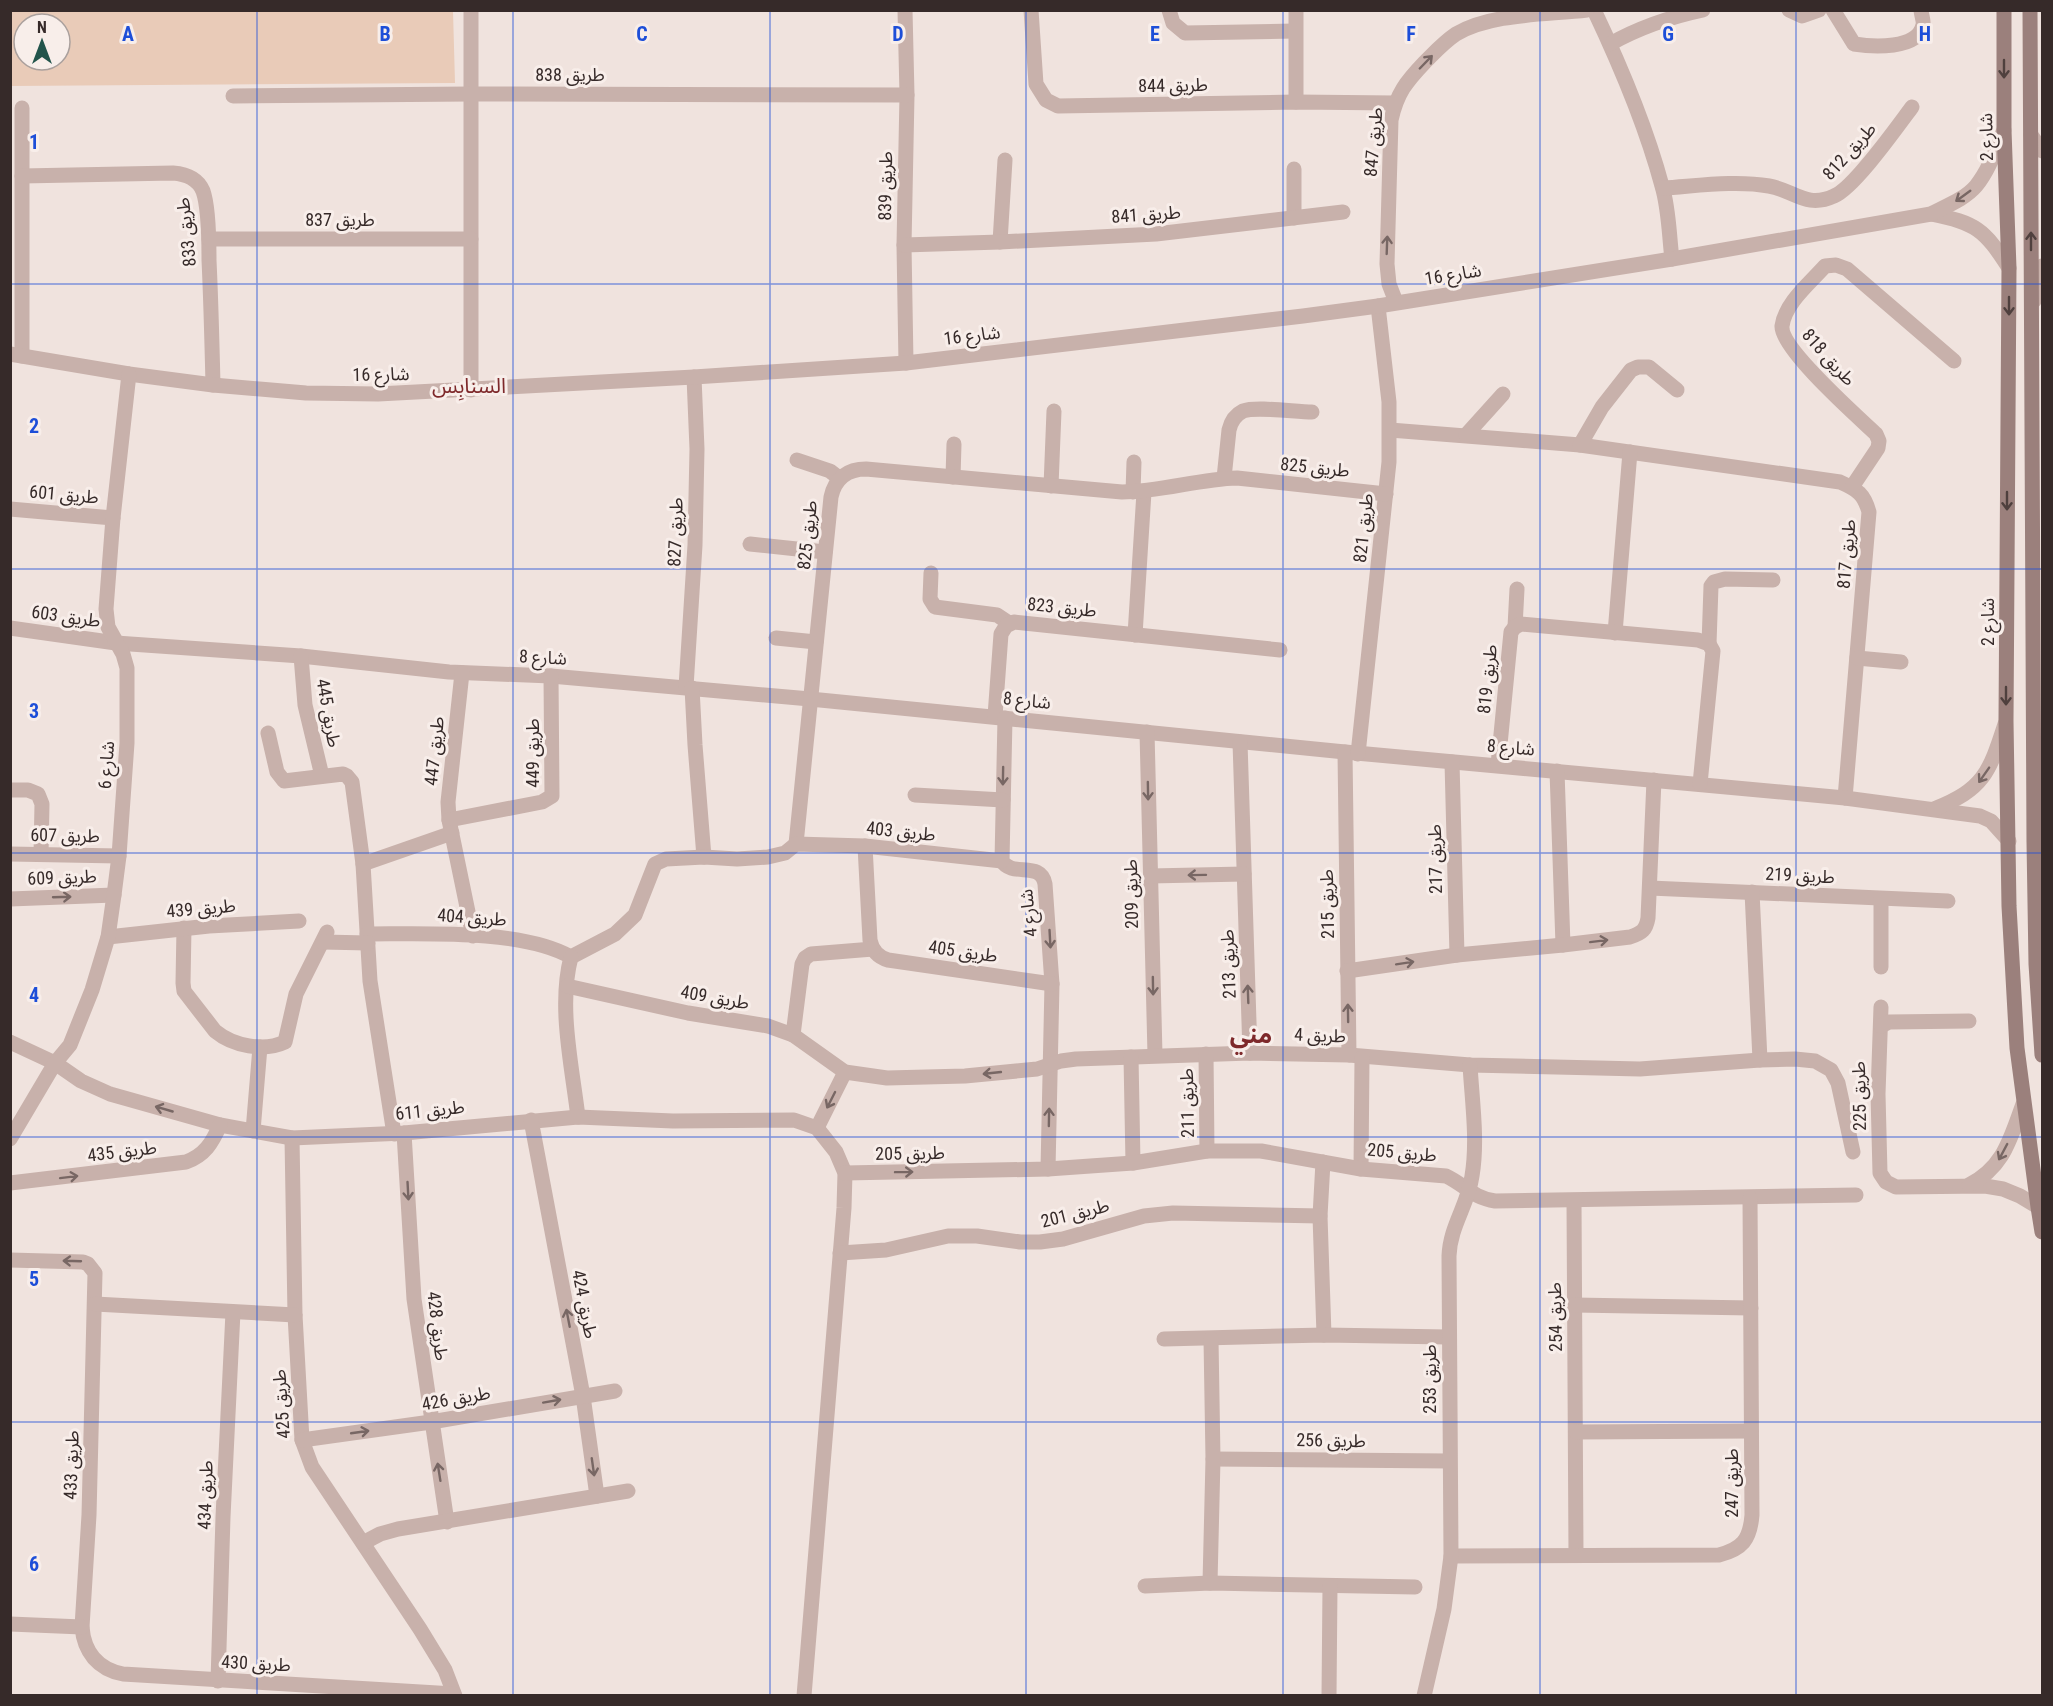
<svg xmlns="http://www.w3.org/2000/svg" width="2053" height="1706" viewBox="0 0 2053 1706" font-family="'Roboto Condensed','Noto Sans Arabic',sans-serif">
	<rect width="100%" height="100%" fill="#f0e3de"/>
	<!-- sand -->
	<path fill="#e9cbb8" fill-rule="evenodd" d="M10,11H453L455,83L11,86ZM24,24H60V60H24Z"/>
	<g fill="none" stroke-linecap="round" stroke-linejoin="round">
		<!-- minor -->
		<g stroke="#c8b1ab" stroke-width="15">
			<polyline points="471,10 471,390"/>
			<polyline points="905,10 907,95 904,245 906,363"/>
			<polyline points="1031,10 1036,84 1046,100 1058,106 1296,102 1395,103"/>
			<polyline points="1169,10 1173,23 1185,33 1295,31"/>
			<path d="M1594,10C1621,67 1646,126 1662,186C1669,209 1669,235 1672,259"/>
			<polyline points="1789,10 1802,16 1819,10"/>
			<path d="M1833,10L1854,44C1872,47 1918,50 1923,25C1924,21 1921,14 1921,10"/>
			<path d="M1610,44C1640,27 1670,17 1703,10"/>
			<polyline points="233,96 471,94 907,95"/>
			<polyline points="1296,102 1296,10"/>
			<polyline points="22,108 22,356"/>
			<polyline points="2031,135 2042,151"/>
			<polyline points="1294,169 1294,218"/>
			<path d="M22,176L173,173C186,174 198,179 203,191C209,208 209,242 209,260C211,302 212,343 213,385"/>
			<path d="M1663,188C1696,186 1736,180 1769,186C1794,190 1806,209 1834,196C1854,188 1897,127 1912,107"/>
			<polyline points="209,239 471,239"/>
			<polyline points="1000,242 1005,160"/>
			<polyline points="904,245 1000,242 1156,234 1343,212"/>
			<polyline points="2034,301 2042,266"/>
			<path d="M1396,302L1389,284L1387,264L1391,120C1397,93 1406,82 1425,62C1435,52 1444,42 1456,34C1492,13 1546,15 1587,10"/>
			<path d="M1390,430L1580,445L1840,482C1858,490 1864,494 1869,512L1845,798"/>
			<polyline points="1466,435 1503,394"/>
			<polyline points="1580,445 1602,407 1631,370 1638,367 1649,367 1677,390"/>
			<polyline points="797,460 830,471 839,478"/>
			<polyline points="953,477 954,444"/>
			<path d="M1224,478L1229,430C1231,421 1235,415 1243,411C1256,406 1296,412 1312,412"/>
			<polyline points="1051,486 1054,411"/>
			<path d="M1852,487L1878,448L1879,441L1876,434C1858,417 1780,348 1782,326C1785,303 1810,283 1825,266L1836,265L1847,269L1954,361"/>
			<polyline points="1133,492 1134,462"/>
			<polyline points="10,509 113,518"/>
			<polyline points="750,544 825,552"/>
			<polyline points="931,573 930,599 935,607 997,615 1009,623"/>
			<polyline points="1515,627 1517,589"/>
			<polyline points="10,628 116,643 301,656 449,672 551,676 810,699 1345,752 1845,798 1980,816 1991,821 2009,841"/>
			<polyline points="1615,633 1630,452"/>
			<polyline points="1135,635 1144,492"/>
			<polyline points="776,638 816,642"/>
			<polyline points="1709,644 1711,586 1714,582 1725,579 1773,580"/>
			<polyline points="301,656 305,705 322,776"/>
			<polyline points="1857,658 1901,662"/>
			<polyline points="462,673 448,802 449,820 473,936"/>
			<polyline points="686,687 695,545 697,449 694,377"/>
			<polyline points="692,688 695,745 704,857"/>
			<polyline points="995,716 1001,634 1006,626 1014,622 1280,650"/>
			<path d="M1005,718L1002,861C1012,878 1041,860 1045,884L1052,984L1048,1169"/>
			<polyline points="1147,732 1155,1055"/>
			<polyline points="268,733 277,772 284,781 343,774 347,776 352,782 363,864 370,981 394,1134"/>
			<polyline points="1240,742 1250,1053"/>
			<polyline points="1345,752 1349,1055"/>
			<polyline points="1358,754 1389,462 1389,402 1378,306"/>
			<polyline points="1452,762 1457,955"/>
			<polyline points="1498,765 1511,632 1515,627 1521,624 1698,640 1709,644 1713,651 1700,784"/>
			<polyline points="1557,771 1563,945"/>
			<polyline points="10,790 28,790 38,794 42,804 41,854"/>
			<polyline points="915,795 1003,800"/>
			<path d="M1934,809C1984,789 1989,773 2005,724"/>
			<polyline points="449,820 542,802 552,796 551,676"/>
			<path d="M796,844L831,497C835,478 848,469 866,469L1122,492C1161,492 1198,479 1237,478L1386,494"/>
			<path d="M865,846L870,940C872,950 878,957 888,960L1052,984"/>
			<polyline points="10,854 119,856"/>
			<polyline points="363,864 452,833"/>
			<polyline points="1150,876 1244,874"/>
			<polyline points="1650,888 1948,901"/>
			<polyline points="1752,892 1760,1060"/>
			<polyline points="10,899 114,895"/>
			<polyline points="1881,899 1881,967"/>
			<path d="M184,928L183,983L184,991L215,1031C233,1046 264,1052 285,1042L296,994L327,932"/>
			<path d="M367,934C424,934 522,929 571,957L615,934L635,915L655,864L666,859L704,857L737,859L768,857L785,853L796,844L865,846L1002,861"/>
			<polyline points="108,937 209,926 299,921"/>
			<polyline points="323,942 368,943"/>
			<path d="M571,957C558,1006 572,1066 578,1117"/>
			<path d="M1347,971L1457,955L1563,945L1630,937C1642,933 1646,930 1648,918L1654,780"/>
			<polyline points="567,986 688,1013 768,1026 793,1035 845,1072 887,1078 965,1076 1037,1069 1061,1061 1076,1059 1250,1053 1349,1055 1470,1065 1640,1069 1760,1060 1795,1059 1815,1061 1831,1070 1838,1083 1853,1152"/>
			<polyline points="1881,1007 1878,1094 1880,1173 1886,1182 1896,1187 1985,1186 2003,1189 2020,1196 2038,1207"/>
			<polyline points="1881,1026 1889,1022 1969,1021"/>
			<polyline points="793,1035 802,964 805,958 811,954 873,949"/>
			<polyline points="10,1042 55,1063 81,1081 110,1094 220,1125 292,1138 404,1133 578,1117 673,1121 794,1120 817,1128 836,1152 845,1173 844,1208 804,1696"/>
			<polyline points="1206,1054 1207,1151"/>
			<polyline points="1131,1057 1133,1163"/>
			<polyline points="531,1120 583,1396 597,1496"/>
			<polyline points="817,1128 845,1072"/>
			<polyline points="253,1131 260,1047"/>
			<polyline points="404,1133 414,1299 447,1522"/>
			<polyline points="292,1138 295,1315 302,1440 312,1467 420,1629 445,1670 455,1696"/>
			<polyline points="1323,1162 1320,1216 1324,1335"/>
			<polyline points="1361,1169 1362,1058"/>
			<path d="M845,1173L1048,1169L1133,1163L1207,1151H1261L1361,1169L1446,1176C1465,1185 1473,1198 1495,1201L1856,1195"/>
			<path d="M10,1183L186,1162C205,1155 212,1143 220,1125"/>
			<path d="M1969,1185C2004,1167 2010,1139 2023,1104"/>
			<polyline points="1574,1201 1576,1555"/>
			<polyline points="840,1253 886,1250 948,1236 977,1236 1020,1242 1040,1242 1063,1239 1144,1216 1173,1213 1320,1216"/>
			<path d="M10,1260L83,1262L88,1264L95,1273L89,1515L82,1627C84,1652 98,1669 123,1674L454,1694"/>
			<polyline points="95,1304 295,1315"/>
			<polyline points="1574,1305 1751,1308"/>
			<polyline points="1164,1339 1324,1335 1448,1337"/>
			<polyline points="1576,1432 1751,1431"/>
			<polyline points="302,1440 431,1422 615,1391"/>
			<polyline points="1213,1459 1449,1461"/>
			<polyline points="363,1543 380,1534 398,1529 628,1491"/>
			<path d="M1451,1556L1719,1555C1742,1549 1750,1540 1752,1515L1750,1198"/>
			<polyline points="1210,1583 1213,1459 1211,1339"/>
			<polyline points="1145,1586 1210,1583 1415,1587"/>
			<polyline points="10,1624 82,1627"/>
			<polyline points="218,1681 223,1517 233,1312"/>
			<polyline points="1329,1696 1330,1586"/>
			<path d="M1424,1696L1444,1609L1451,1556L1449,1256C1450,1226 1468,1205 1472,1176C1478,1140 1472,1101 1470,1065"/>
		</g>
		<!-- tertiary -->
		<g stroke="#c8b1ab" stroke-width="15">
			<path d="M1931,214C1976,223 1984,229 2009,268"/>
			<path d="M10,354L129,374L213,385L306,393L378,394L694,377L906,363L1303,316L1378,306L1672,259L1931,214C1946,206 1965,199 1976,186C1989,170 1996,149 2004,130"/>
			<polyline points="10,1139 55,1063 70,1045 92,990 108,937 114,895 119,856 127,743 127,668 123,654 108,627 106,609 113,518 129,374"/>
		</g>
		<!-- secondary -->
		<g stroke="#9b807c" stroke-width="15">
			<polyline points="2004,10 2004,130 2009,268 2006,721 2009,906 2017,1048 2038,1207 2042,1232"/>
			<polyline points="2030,10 2034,842 2036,964 2042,1055"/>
		</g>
	</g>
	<!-- one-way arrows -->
	<defs><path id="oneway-shaft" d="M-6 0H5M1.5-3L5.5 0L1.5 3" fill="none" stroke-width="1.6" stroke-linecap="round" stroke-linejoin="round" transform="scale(1.5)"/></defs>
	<g stroke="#786764">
		<use href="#oneway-shaft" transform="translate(1426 62) rotate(-46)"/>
		<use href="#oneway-shaft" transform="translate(1963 196) rotate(144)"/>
		<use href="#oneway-shaft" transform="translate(1387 245) rotate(-88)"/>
		<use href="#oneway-shaft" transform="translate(1984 775) rotate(125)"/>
		<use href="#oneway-shaft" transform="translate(1003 776) rotate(91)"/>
		<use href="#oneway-shaft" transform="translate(1148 791) rotate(89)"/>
		<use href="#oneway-shaft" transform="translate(1197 875) rotate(179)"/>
		<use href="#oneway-shaft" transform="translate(62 897) rotate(-2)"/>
		<use href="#oneway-shaft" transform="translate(1050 939) rotate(87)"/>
		<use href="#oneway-shaft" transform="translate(1599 941) rotate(-7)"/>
		<use href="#oneway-shaft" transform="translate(1405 963) rotate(-9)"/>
		<use href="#oneway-shaft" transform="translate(1153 986) rotate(89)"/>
		<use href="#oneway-shaft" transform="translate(1248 994) rotate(-92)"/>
		<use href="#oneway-shaft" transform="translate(1348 1013) rotate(-91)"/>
		<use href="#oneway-shaft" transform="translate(992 1073) rotate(174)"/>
		<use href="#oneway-shaft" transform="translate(831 1100) rotate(117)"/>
		<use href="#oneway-shaft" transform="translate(164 1109) rotate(-164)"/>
		<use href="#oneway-shaft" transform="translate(1049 1117) rotate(-89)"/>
		<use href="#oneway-shaft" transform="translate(2003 1152) rotate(118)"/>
		<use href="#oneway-shaft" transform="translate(904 1172) rotate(-1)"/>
		<use href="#oneway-shaft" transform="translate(69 1177) rotate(-7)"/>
		<use href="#oneway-shaft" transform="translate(408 1191) rotate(87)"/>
		<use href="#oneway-shaft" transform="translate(72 1261) rotate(-178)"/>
		<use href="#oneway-shaft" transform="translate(568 1318) rotate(-101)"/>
		<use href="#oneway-shaft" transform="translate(552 1401) rotate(-10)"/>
		<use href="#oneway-shaft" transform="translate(360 1432) rotate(-8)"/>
		<use href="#oneway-shaft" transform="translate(593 1467) rotate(82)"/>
		<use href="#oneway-shaft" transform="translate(439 1472) rotate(-99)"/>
	</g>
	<g stroke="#4f403e">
		<use href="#oneway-shaft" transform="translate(2004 69) rotate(90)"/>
		<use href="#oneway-shaft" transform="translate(2031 241) rotate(-90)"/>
		<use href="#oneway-shaft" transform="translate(2009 306) rotate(90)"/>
		<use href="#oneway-shaft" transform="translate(2007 501) rotate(90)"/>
		<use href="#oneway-shaft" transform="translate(2006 696) rotate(90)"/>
	</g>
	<!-- grid -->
	<path fill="none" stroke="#1d4ed8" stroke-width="1.5" stroke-opacity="0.55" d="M257,10V1696M513,10V1696M770,10V1696M1026,10V1696M1283,10V1696M1540,10V1696M1796,10V1696M10,284H2042M10,569H2042M10,853H2042M10,1137H2042M10,1422H2042"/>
	<g text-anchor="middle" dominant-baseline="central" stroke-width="6" stroke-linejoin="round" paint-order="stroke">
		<!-- street labels -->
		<g font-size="18" fill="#362a29" stroke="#f8eeea">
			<text x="570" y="74">طريق 838</text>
			<text transform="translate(1173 85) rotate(-1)">طريق 844</text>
			<text transform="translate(1986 137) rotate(-91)">شارع 2</text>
			<text transform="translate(1373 142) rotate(-85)">طريق 847</text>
			<text transform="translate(1849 151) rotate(-48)">طريق 812</text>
			<text transform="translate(885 186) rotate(-89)">طريق 839</text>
			<text transform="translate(1146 214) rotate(-4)">طريق 841</text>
			<text x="340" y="219">طريق 837</text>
			<text transform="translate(186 232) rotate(-96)">طريق 833</text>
			<text transform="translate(1453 274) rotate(-9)">شارع 16</text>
			<text transform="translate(972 335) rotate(-7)">شارع 16</text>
			<text transform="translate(1829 357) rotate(48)">طريق 818</text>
			<text transform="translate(381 374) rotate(-1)">شارع 16</text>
			<text transform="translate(1315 467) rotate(6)">طريق 825</text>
			<text transform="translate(64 494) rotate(5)">طريق 601</text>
			<text transform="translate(1363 528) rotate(-84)">طريق 821</text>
			<text transform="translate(675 532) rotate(-88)">طريق 827</text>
			<text transform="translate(807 535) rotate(-84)">طريق 825</text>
			<text transform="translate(1846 554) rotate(-85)">طريق 817</text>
			<text transform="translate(1062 607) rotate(6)">طريق 823</text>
			<text transform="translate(66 616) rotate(8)">طريق 603</text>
			<text transform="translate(1987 622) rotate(-90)">شارع 2</text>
			<text transform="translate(543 657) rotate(3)">شارع 8</text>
			<text transform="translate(1487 679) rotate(-84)">طريق 819</text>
			<text transform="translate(1027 700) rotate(6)">شارع 8</text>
			<text transform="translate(329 713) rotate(80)">طريق 445</text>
			<text transform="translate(1511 747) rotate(5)">شارع 8</text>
			<text transform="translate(434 751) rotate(-84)">طريق 447</text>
			<text transform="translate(532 753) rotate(-90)">طريق 449</text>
			<text transform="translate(106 765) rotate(-86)">شارع 6</text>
			<text transform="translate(901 831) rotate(6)">طريق 403</text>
			<text transform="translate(65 835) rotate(1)">طريق 607</text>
			<text transform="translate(1435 859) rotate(-91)">طريق 217</text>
			<text transform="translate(1800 875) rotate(3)">طريق 219</text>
			<text transform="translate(62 877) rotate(-2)">طريق 609</text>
			<text transform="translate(1131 894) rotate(-91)">طريق 209</text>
			<text transform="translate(1327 904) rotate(-91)">طريق 215</text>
			<text transform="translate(201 908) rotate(-5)">طريق 439</text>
			<text transform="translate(1028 913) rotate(-96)">شارع 4</text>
			<text transform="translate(472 917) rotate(4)">طريق 404</text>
			<text transform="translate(963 951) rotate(8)">طريق 405</text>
			<text transform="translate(1228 964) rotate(-92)">طريق 213</text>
			<text transform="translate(715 997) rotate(10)">طريق 409</text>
			<text transform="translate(1320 1035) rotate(2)">طريق 4</text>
			<text transform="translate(1859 1096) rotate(-91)">طريق 225</text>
			<text transform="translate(1187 1103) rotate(-91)">طريق 211</text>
			<text transform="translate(430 1110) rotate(-6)">طريق 611</text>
			<text transform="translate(122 1151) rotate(-7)">طريق 435</text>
			<text transform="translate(1402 1152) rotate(5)">طريق 205</text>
			<text transform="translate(910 1153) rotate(-1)">طريق 205</text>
			<text transform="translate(1075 1213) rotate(-14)">طريق 201</text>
			<text transform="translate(585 1304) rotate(79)">طريق 424</text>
			<text transform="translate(1555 1317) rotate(-91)">طريق 254</text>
			<text transform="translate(438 1326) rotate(83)">طريق 428</text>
			<text transform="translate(1429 1379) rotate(-90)">طريق 253</text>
			<text transform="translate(456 1398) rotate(-10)">طريق 426</text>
			<text transform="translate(281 1404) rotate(-94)">طريق 425</text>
			<text transform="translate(1331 1440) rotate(1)">طريق 256</text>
			<text transform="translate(71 1465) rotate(-88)">طريق 433</text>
			<text transform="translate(1731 1483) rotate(-90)">طريق 247</text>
			<text transform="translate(205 1495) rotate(-88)">طريق 434</text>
			<text transform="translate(256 1663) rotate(3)">طريق 430</text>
		</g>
		<!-- quarter labels -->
		<g font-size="21" fill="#7e292b" stroke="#f8eeea">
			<text x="469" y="386">السنابِس</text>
		</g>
		<!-- district labels -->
		<g font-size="24" font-weight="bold" fill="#7e292b" stroke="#f8eeea">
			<text x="1251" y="1035">مني</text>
		</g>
	</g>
	<g font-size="20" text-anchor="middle" font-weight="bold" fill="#1d4ed8" stroke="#f8eeea" stroke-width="6" stroke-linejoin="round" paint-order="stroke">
		<text x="128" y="41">A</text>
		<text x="385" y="41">B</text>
		<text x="642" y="41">C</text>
		<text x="898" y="41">D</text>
		<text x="1155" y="41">E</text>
		<text x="1411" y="41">F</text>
		<text x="1668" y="41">G</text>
		<text x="1925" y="41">H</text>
		<text x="34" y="149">1</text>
		<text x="34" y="433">2</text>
		<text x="34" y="718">3</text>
		<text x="34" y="1002">4</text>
		<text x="34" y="1286">5</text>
		<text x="34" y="1571">6</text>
	</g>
	<!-- border -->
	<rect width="2053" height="1706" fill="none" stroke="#362a29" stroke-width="24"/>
	<!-- north arrow -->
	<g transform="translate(42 42)"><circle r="28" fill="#f8eeea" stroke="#aaa09d" stroke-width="1.5"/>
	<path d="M0-4.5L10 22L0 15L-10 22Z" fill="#22544b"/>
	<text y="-9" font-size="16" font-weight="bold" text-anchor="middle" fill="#362a29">N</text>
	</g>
</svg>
